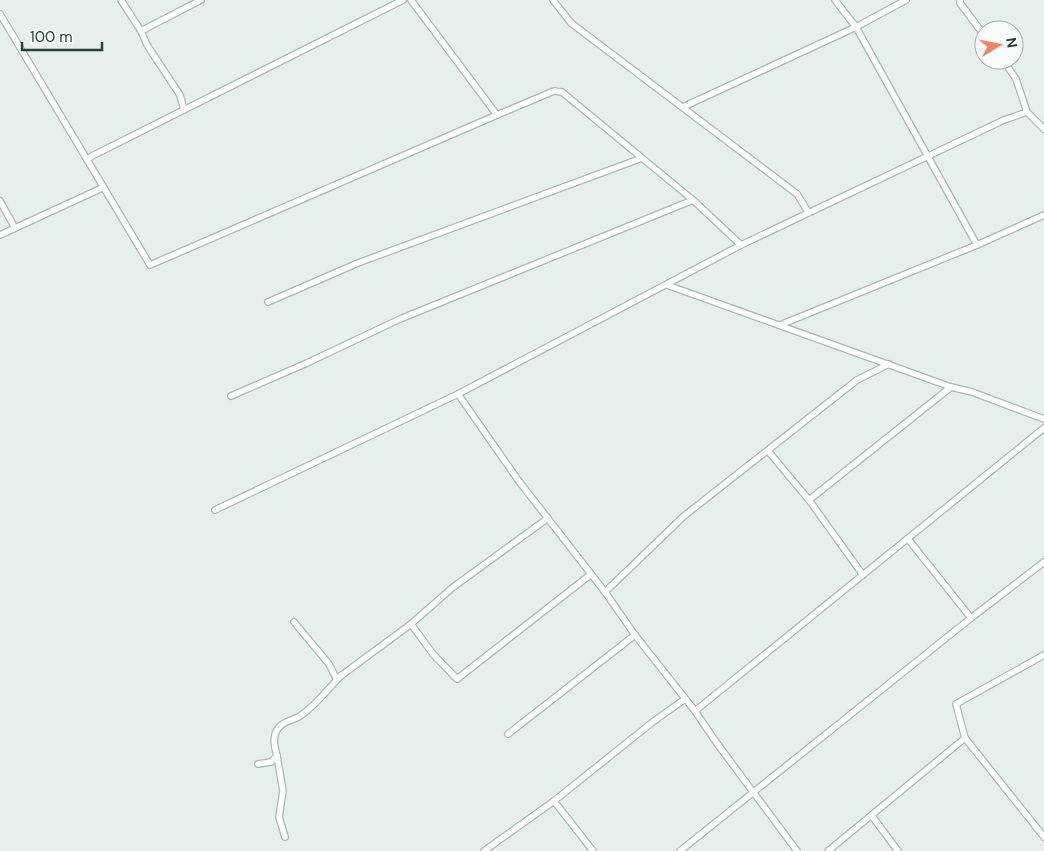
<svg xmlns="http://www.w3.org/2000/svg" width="1044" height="851" viewBox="0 0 1044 851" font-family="'DM Sans',sans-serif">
	<rect width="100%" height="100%" fill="#e6efeb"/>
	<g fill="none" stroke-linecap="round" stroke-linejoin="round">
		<defs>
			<g id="minor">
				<polyline points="121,0 141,31 147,45 180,95 184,110"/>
				<polyline points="411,0 497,115"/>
				<polyline points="553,0 571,23 797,194 808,212"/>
				<polyline points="835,0 856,27 977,245"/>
				<polyline points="960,0 960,3 984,35"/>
				<polyline points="0,14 150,265 497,115 554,91 562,92 693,200 741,245"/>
				<polyline points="141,31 201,0"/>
				<polyline points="1003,60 1016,79 1027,112"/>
				<polyline points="683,107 856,27 906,0"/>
				<polyline points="87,160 92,156 403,0"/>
				<polyline points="0,201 15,228"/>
				<polyline points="0,235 102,188"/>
				<polyline points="667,285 951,387 972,392 1044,419"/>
				<polyline points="268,302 358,263 642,158"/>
				<polyline points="780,325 977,245 1044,215"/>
				<polyline points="458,394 518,480 605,592 635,635 695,711 716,742 797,851"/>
				<polyline points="231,396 307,363 400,319 693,200"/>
				<polyline points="768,451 809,500 863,575"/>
				<polyline points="809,500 951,387"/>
				<polyline points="215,510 458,394 741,245 1004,120 1027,112 1044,129"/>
				<polyline points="605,592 684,516 857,380 889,364"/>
				<polyline points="971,618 1044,562"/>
				<polyline points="411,624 433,654 457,679 590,575"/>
				<polyline points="1044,655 956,704 965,738 1044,837"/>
				<polyline points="342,675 411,624 452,588 548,518"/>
				<polyline points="695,711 1044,428"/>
				<polyline points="508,734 635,635"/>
				<polyline points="277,756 283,791 279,817 285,837"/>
				<path d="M258,764L271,762L277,756C275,748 272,738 277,730C282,721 292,721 300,716C316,706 328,688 342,675L336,678L329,664L294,622"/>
				<polyline points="554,801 593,851"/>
				<polyline points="872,816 898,851"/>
				<polyline points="484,851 554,801 654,721 685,699"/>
				<polyline points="680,851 971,618 908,539"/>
				<polyline points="828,851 965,738"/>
			</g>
		</defs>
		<!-- minor casing -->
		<use href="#minor" stroke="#a8b8b2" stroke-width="8"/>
		<!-- minor -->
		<use href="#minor" stroke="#fff" stroke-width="5.5"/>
	</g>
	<!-- north arrow -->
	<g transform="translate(999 45) rotate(80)"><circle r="24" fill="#f7fbf9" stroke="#a3b1ad"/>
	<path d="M0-4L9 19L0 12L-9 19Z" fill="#f4845f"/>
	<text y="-8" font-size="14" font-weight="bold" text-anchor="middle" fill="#24423a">N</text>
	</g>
	<!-- scale -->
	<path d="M22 42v8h80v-8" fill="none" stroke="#24423a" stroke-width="2.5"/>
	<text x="30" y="42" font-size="15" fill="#24423a" stroke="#f7fbf9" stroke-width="4" paint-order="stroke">100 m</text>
</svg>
